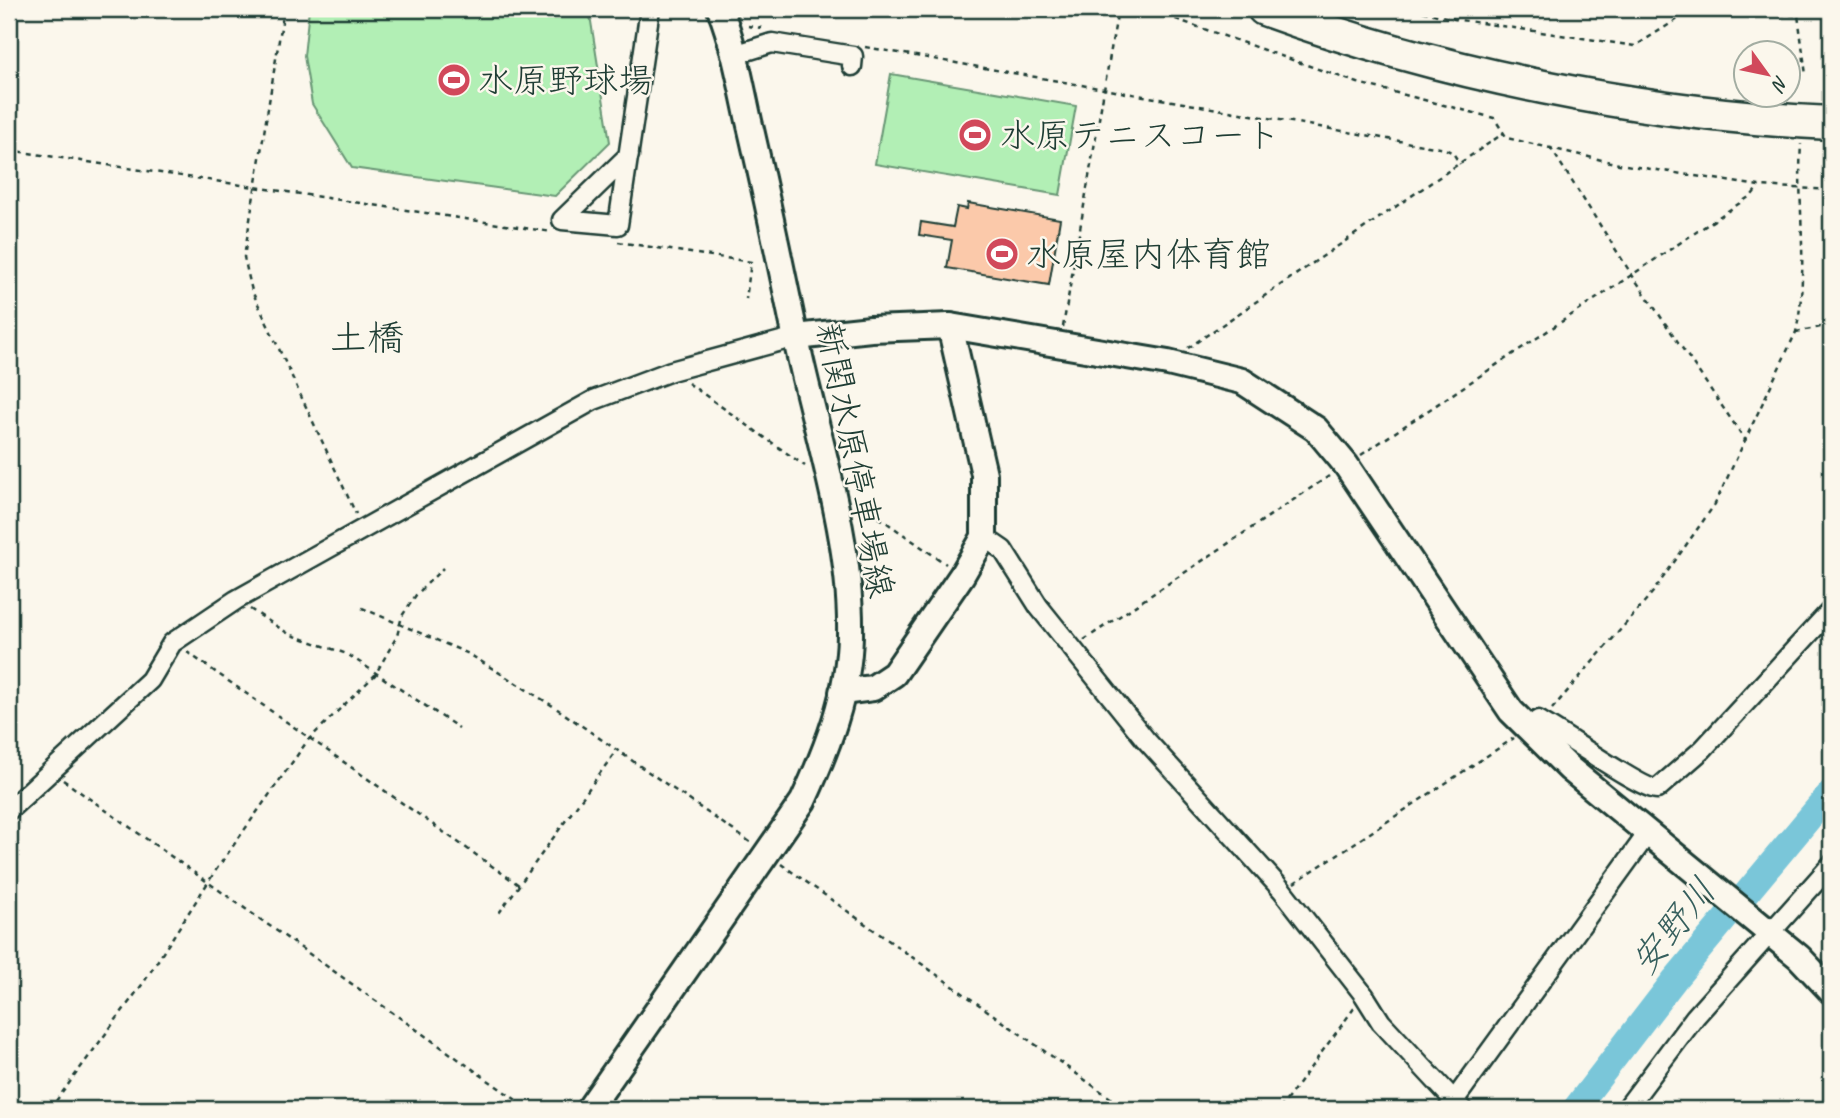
<svg xmlns="http://www.w3.org/2000/svg" width="1840" height="1118" viewBox="0 0 1840 1118" font-family="Caveat,'Klee One',sans-serif">
	<rect width="100%" height="100%" fill="#fbf7ec"/>
	<filter id="ink" filterUnits="userSpaceOnUse"><feTurbulence type="fractalNoise" baseFrequency=".0143" numOctaves="2"/><feDisplacementMap in="SourceGraphic" scale="14" xChannelSelector="R" yChannelSelector="G"/><feConvolveMatrix kernelMatrix="1 2 1 2 8 2 1 2 1" color-interpolation-filters="sRGB"/></filter>
	<g filter="url(#ink)">
		<!-- green -->
		<g fill="#b2efb5" stroke="#689674" stroke-width="2">
			<polygon points="309,9 589,9 610,142 555,196 352,168 312,104 304,56"/>
			<polygon points="891,74 1076,106 1060,195 875,164"/>
		</g>
		<g fill="none" stroke-linecap="round" stroke-linejoin="round">
			<!-- river -->
			<polyline stroke="#7ac6d9" stroke-width="26" points="1575,1109 1675,979 1831,792"/>
		</g>
		<!-- building -->
		<polygon fill="#fbc9aa" stroke="#1f3d34" stroke-width="2" points="968,203 1060,219 1049,285 947,268 952,240 919,235 921,222 953,227 957,207 967,209"/>
		<g fill="none" stroke-linecap="round" stroke-linejoin="round">
			<defs>
				<g id="street">
					<polyline points="734,55 772,43 853,56 852,66"/>
					<polyline points="629,155 562,220 618,225 650,9"/>
					<polyline points="984,537 1003,550 1039,607 1145,739 1282,890 1364,995 1381,1022 1462,1109"/>
					<path d="M1538,720C1561,732 1642,790 1657,789L1703,749L1831,610"/>
					<polyline points="9,810 150,680 172,643 236,600 594,400 671,371 796,337"/>
					<polyline points="1448,1109 1648,833"/>
					<polyline points="1626,1109 1695,1017 1831,865"/>
				</g>
				<g id="secondary">
					<polyline points="796,337 871,329 950,326 1168,363 1242,381 1316,429 1346,465 1511,711 1570,769 1799,957 1831,991"/>
					<polyline points="842,692 873,688 894,674 962,575 984,537 984,474 950,326"/>
					<path d="M589,1109L803,801C827,749 849,693 850,635C852,537 816,434 796,339C781,266 766,194 749,121C741,84 734,45 720,9"/>
				</g>
				<path id="highway" d="M1264,9C1439,73 1645,115 1831,123"/>
			</defs>
			<!-- street casing -->
			<use href="#street" stroke="#1f3d34" stroke-width="23"/>
			<!-- secondary casing -->
			<use href="#secondary" stroke="#1f3d34" stroke-width="30"/>
			<!-- highway casing -->
			<use href="#highway" stroke="#1f3d34" stroke-width="37"/>
			<!-- path -->
			<g stroke="#1f3d34" stroke-width="2.5" stroke-dasharray="5 5" stroke-linecap="butt">
				<polyline points="284,9 244,257 252,291 356,514"/>
				<polyline points="1147,9 1358,83 1494,118 1507,138 1619,164 1759,186 1831,190"/>
				<polyline points="1413,9 1454,19 1635,46 1689,12 1798,15 1806,75"/>
				<polyline points="748,26 762,28"/>
				<polyline points="865,47 1445,149 1453,153 1460,164"/>
				<polyline points="1550,147 1632,275 1746,441"/>
				<polyline points="9,150 552,232"/>
				<polyline points="618,242 751,262 746,299"/>
				<polyline points="1063,327 1118,9"/>
				<polyline points="1796,332 1831,325"/>
				<polyline points="1188,348 1504,133"/>
				<polyline points="688,383 805,466"/>
				<polyline points="1361,455 1752,195 1759,186"/>
				<polyline points="854,500 946,564"/>
				<polyline points="362,608 469,654 553,706 750,842"/>
				<polyline points="250,609 289,634 347,654 459,728"/>
				<polyline points="1084,640 1329,476"/>
				<polyline points="187,652 519,885"/>
				<path d="M1552,709L1653,592L1715,504L1796,332C1809,271 1797,206 1801,144"/>
				<polyline points="63,780 529,1109"/>
				<polyline points="781,864 1126,1109"/>
				<polyline points="1294,883 1514,738"/>
				<polyline points="499,913 616,751"/>
				<polyline points="50,1109 144,982 216,870 308,740 375,675 397,636 402,616 416,595 443,568"/>
				<polyline points="1280,1109 1355,1007"/>
			</g>
			<!-- street -->
			<use href="#street" stroke="#fbf7ec" stroke-width="18"/>
			<!-- secondary -->
			<use href="#secondary" stroke="#fbf7ec" stroke-width="24"/>
			<!-- highway -->
			<use href="#highway" stroke="#fbf7ec" stroke-width="32"/>
		</g>
	</g>
	<!-- icons -->
	<defs>
		<symbol id="stadium-disc" viewBox="-11 -11 22 22"><circle r="9.5" fill="#d1495b" stroke="#fbf7ec"/><path d="M0-5a6.5 5 0 1 0 0 10a6.5 5 0 1 0 0-10ZM-3.5-1.8h7v3.6h-7Z" fill="#fff"/></symbol>
	</defs>
	<g fill-rule="evenodd">
		<use href="#stadium-disc" x="435" y="61" width="38" height="38"/>
		<use href="#stadium-disc" x="956" y="116" width="38" height="38"/>
		<use href="#stadium-disc" x="983" y="235" width="38" height="38"/>
	</g>
	<g text-anchor="middle" dominant-baseline="central" stroke-width="5" stroke-linejoin="round" paint-order="stroke">
		<!-- poi labels -->
		<g font-size="35" fill="#1f3d34" stroke="#fbf7ec" text-anchor="start">
			<text x="478" y="80">水原野球場</text>
			<text x="1000" y="135">水原テニスコート</text>
			<text x="1026" y="254">水原屋内体育館</text>
		</g>
		<!-- street labels -->
		<g font-size="35" fill="#1f3d34" stroke="#fbf7ec">
			<text transform="translate(855 460) rotate(79)">新関水原停車場線</text>
		</g>
		<!-- neighbourhood labels -->
		<g font-size="37" fill="#1f3d34" stroke="#fbf7ec">
			<text x="367" y="337">土橋</text>
		</g>
		<!-- water labels -->
		<g font-size="37" font-style="italic" fill="#365f5d" stroke="#fbf7ec">
			<text transform="translate(1673 926) rotate(-51)">安野川</text>
		</g>
	</g>
	<!-- margin -->
	<rect width="1840" height="1118" fill="none" stroke="#fbf7ec" stroke-width="35"/>
	<rect x="18" y="18" width="1805" height="1083" fill="none" stroke="#1f3d34" stroke-width="2.5" filter="url(#ink)"/>
	<!-- north arrow -->
	<g transform="translate(1767 74) rotate(123)"><circle r="33" fill="#fbf7ec" stroke="#a3ada2" stroke-width="2"/>
	<path d="M0-5L12 26L0 18L-12 26Z" fill="#d1495b"/>
	<text y="-10" font-size="19" font-weight="bold" text-anchor="middle" fill="#1f3d34">N</text>
	</g>
</svg>
